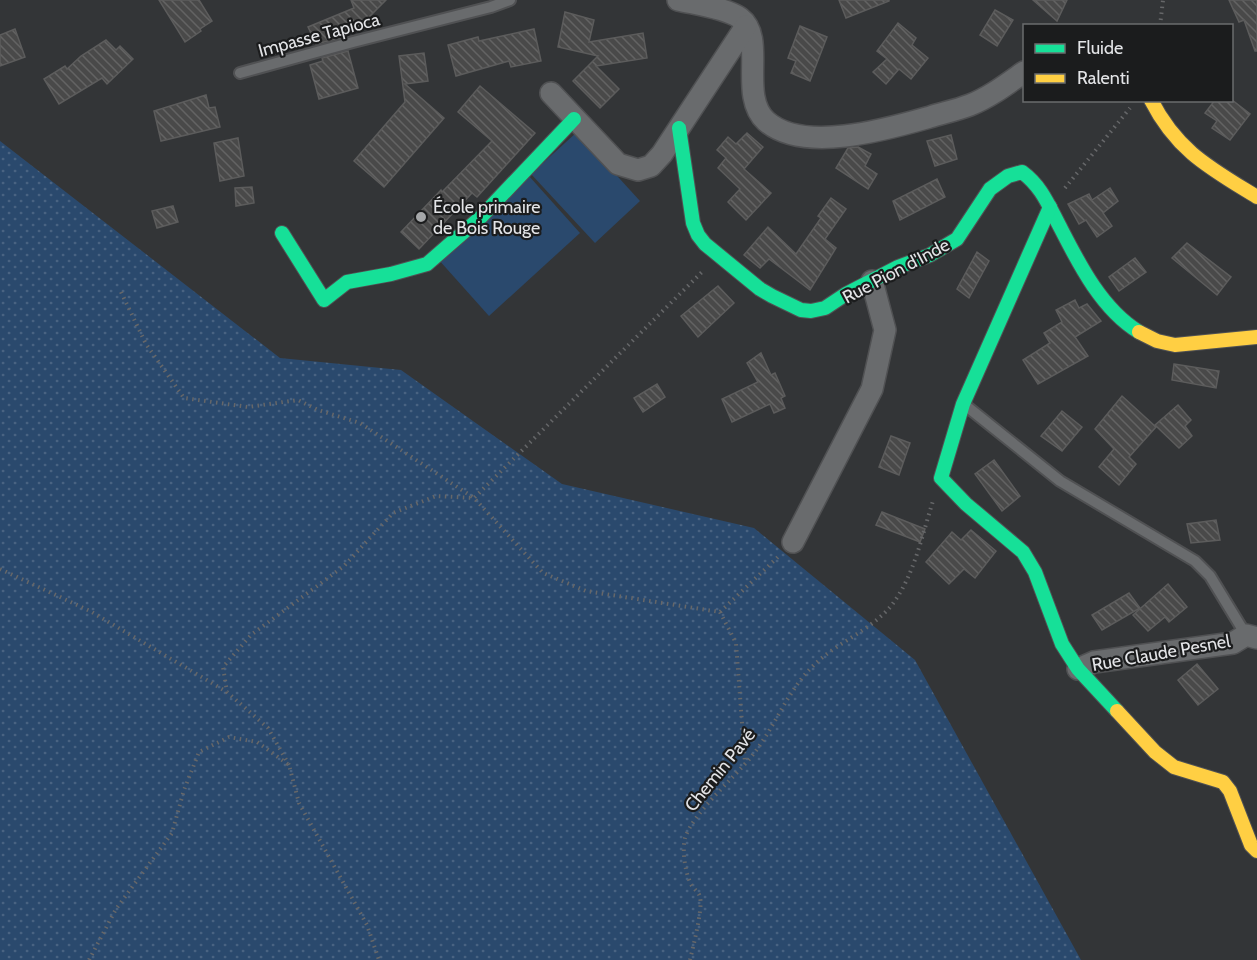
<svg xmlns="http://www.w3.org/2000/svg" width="1257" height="960" viewBox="0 0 1257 960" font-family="Cabin,sans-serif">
	<defs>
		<pattern id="grass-dots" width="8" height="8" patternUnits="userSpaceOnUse" patternTransform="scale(1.5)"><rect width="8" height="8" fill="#2a496d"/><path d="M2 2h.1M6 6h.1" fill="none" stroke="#496382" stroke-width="1.8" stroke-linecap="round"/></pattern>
		<pattern id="building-back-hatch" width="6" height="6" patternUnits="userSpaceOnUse" patternTransform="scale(1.5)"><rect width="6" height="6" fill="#494949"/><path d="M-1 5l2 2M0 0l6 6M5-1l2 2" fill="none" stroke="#636363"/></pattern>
	</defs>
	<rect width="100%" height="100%" fill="#333537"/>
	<!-- grass -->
	<polygon fill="url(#grass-dots)" points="0,141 280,358 401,370 562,484 754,528 915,660 1081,960 0,960"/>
	<!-- garden -->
	<g fill="#2a496d">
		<polygon points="577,132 640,201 595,243 531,174"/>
		<polygon points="529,176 580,233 489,316 438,259"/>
	</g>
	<!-- building -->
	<g fill="url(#building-back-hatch)" stroke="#5c5c5c" stroke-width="1.5">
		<polygon points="159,0 199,0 212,21 200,29 201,31 185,42"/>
		<polygon points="351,0 386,0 358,28 343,34 344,37 316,44 308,27 354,8"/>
		<polygon points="839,0 889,0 889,1 846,18"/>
		<polygon points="1033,0 1067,0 1057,21"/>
		<polygon points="1229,0 1257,0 1257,51 1255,51 1244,20 1239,22"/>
		<polygon points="995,10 1013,20 997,46 980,35"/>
		<polygon points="565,12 594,20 589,42 643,33 647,58 596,66 619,89 600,108 573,81 598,56 558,47"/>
		<polygon points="898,23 916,38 912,45 928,58 911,79 899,69 886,84 873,72 887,59 877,51"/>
		<polygon points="800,26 827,37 810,81 791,73 796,61 788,58"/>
		<polygon points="15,29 25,57 0,66 0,35"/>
		<polygon points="534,29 541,61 511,67 509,61 456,76 448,45 478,37 479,41"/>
		<polygon points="106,40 116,50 120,46 133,59 107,84 102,78 59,104 44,79 65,66 67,69 81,56"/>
		<polygon points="348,51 358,88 319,99 310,65 323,61 322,58"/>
		<polygon points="424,53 428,81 405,84 444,118 384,187 354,161 405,102 399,56"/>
		<polygon points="480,86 535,133 477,197 472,193 419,249 401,232 441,190 442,192 492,141 458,112"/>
		<polygon points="206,95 209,108 215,107 220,127 161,141 154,111"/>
		<polygon points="1215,100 1232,100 1250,114 1230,140 1212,128 1217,121 1205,113"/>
		<polygon points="747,133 763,147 744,169 771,193 746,220 728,202 740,189 718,168 726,158 717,150 728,137 736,144"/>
		<polygon points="951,135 957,159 935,166 927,141"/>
		<polygon points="238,138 244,176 220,181 214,143"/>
		<polygon points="858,147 871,154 865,166 877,174 868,189 836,168 848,148"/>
		<polygon points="937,179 945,197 900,220 893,201"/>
		<polygon points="252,187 254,203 236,206 235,188"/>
		<polygon points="1110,188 1118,201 1103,213 1112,226 1097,237 1086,220 1079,224 1068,204 1089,194 1092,200"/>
		<polygon points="831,198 846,209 825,239 836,248 810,290 769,259 760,268 744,255 768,227 796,254 821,218 818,216"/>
		<polygon points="173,206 178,222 157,228 152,211"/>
		<polygon points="1187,243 1231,277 1217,295 1172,258"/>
		<polygon points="977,252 989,261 969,298 957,289"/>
		<polygon points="1135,258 1146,272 1119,291 1109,277"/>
		<polygon points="718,286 734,303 698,337 681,316"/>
		<polygon points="1075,300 1079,308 1087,304 1101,321 1075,337 1088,356 1038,384 1023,360 1050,343 1044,333 1062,322 1056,310"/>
		<polygon points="761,353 771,375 775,373 785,396 781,398 785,408 774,413 770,404 732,422 722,399 758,382 747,363"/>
		<polygon points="1174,364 1219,371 1216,388 1172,380"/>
		<polygon points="657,384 665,397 643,412 634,398"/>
		<polygon points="1122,396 1156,427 1129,457 1136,464 1119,485 1099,467 1114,449 1095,429"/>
		<polygon points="1178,405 1191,420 1185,426 1192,436 1179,448 1155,425"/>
		<polygon points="1062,411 1082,427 1062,451 1041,436"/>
		<polygon points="891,436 910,443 899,475 879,467"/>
		<polygon points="994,460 1020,496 1002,511 975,474"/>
		<polygon points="882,512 925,529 920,542 876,525"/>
		<polygon points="1216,520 1220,540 1191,543 1187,524"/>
		<polygon points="971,530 996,551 975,578 964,569 949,584 926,562 952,532 961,540"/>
		<polygon points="1168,584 1187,607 1169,622 1165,617 1148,631 1133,615"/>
		<polygon points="1129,593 1140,608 1102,630 1092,615"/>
		<polygon points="1197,664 1218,689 1198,705 1178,680"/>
	</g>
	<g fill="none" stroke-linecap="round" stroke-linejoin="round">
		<defs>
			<g id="lane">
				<polyline points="240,73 353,42 491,7 510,0"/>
				<polyline points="965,405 1060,481 1195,561 1210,576 1246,635"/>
			</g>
			<g id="street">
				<path d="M678,0C695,4 726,8 740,18C767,38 738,95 766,121C803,154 888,129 930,117C943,113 957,110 970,105C990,97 1007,84 1024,72"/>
				<polyline points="551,93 618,164 638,170 651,166 662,154 746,26"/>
				<polyline points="793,542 872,389 885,330 872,281"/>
				<polyline points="1078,669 1094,662 1233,643 1246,635 1257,638"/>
			</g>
			<g id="fast">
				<path d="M679,128L693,223L698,235L705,244L760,289L772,296L801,310L811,311L825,308L846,294L898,267L930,255L957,239L990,189L1008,176L1022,172C1041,186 1048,204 1059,225C1078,262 1101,309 1139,332"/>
				<polyline points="1050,207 963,404 941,478 966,504 1023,552 1035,572 1062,644 1078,669 1117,711"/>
				<polyline points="282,233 324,300 347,282 391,274 427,264 481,217 574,119"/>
			</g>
			<g id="slow">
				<path d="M1151,100C1177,151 1210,168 1257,197"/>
				<polyline points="1139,332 1157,341 1175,345 1257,337"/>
				<polyline points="1117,711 1155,752 1174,767 1223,782 1230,791 1251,845 1257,851"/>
			</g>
		</defs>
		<!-- lane casing -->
		<use href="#lane" stroke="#505153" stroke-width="14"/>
		<!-- street casing -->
		<use href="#street" stroke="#505153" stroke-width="24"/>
		<!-- fast casing -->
		<use href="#fast" stroke="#505153" stroke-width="16"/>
		<!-- slow casing -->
		<use href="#slow" stroke="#505153" stroke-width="16"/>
		<!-- path -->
		<g stroke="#666769" stroke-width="4" stroke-dasharray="1.5 4.5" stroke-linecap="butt">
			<polyline points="1160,26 1163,0"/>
			<polyline points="1065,188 1130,108"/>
			<polyline points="121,292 146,344 184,398 248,407 298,400 318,410 360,423 474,498 543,573 586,591 720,612 780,555"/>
			<polyline points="0,569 90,611 227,692"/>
			<polyline points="720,612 736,643 745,763"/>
			<polyline points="289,765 268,728 227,692 223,667 251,635 344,566 393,513 436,496 474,498 703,271"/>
			<polyline points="89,960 116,909 172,833 184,790 199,752 229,737 257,742 289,765 299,803 367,925 379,960"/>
			<path d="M690,960C693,947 703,909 700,897C699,892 692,888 690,882C685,871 682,850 685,838C693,813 734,778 751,757C775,728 787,690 815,664C838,642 871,630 891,606C914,577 922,535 933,501"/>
		</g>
		<!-- lane -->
		<use href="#lane" stroke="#696b6d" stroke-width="10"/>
		<!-- street -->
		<use href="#street" stroke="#696b6d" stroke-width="21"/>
		<!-- fast -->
		<use href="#fast" stroke="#16e098" stroke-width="14"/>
		<!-- slow -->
		<use href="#slow" stroke="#ffcf43" stroke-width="14"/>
	</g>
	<!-- markers -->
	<circle fill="#a5a7a9" stroke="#1b1c1d" stroke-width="2" cx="421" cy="217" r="6"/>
	<g text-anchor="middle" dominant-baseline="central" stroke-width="4.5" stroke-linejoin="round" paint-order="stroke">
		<!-- street labels -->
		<g font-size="18" fill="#e3e4e7" stroke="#1b1c1d">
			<text transform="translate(319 35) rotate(-15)">Impasse Tapioca</text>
			<text transform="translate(896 271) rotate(-28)">Rue Pion d'Inde</text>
			<text transform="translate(1161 653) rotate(-10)">Rue Claude Pesnel</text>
			<text transform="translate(720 770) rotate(-51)">Chemin Pavé</text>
		</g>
		<!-- poi labels -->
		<g font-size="18" fill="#e3e4e7" stroke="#1b1c1d" text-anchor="start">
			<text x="433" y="207">École primaire<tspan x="433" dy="21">de Bois Rouge</tspan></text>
		</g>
	</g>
	<!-- legend -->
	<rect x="1023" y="24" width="210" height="78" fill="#1b1c1d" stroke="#6b6c6e" stroke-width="1.5"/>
	<rect x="1035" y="44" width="30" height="9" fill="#16e098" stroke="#6b6c6e" stroke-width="1.5"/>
	<text x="1077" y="54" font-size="18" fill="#e3e4e7">Fluide</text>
	<rect x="1035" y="74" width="30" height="9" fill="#ffcf43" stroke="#6b6c6e" stroke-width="1.5"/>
	<text x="1077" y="84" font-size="18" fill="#e3e4e7">Ralenti</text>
</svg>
